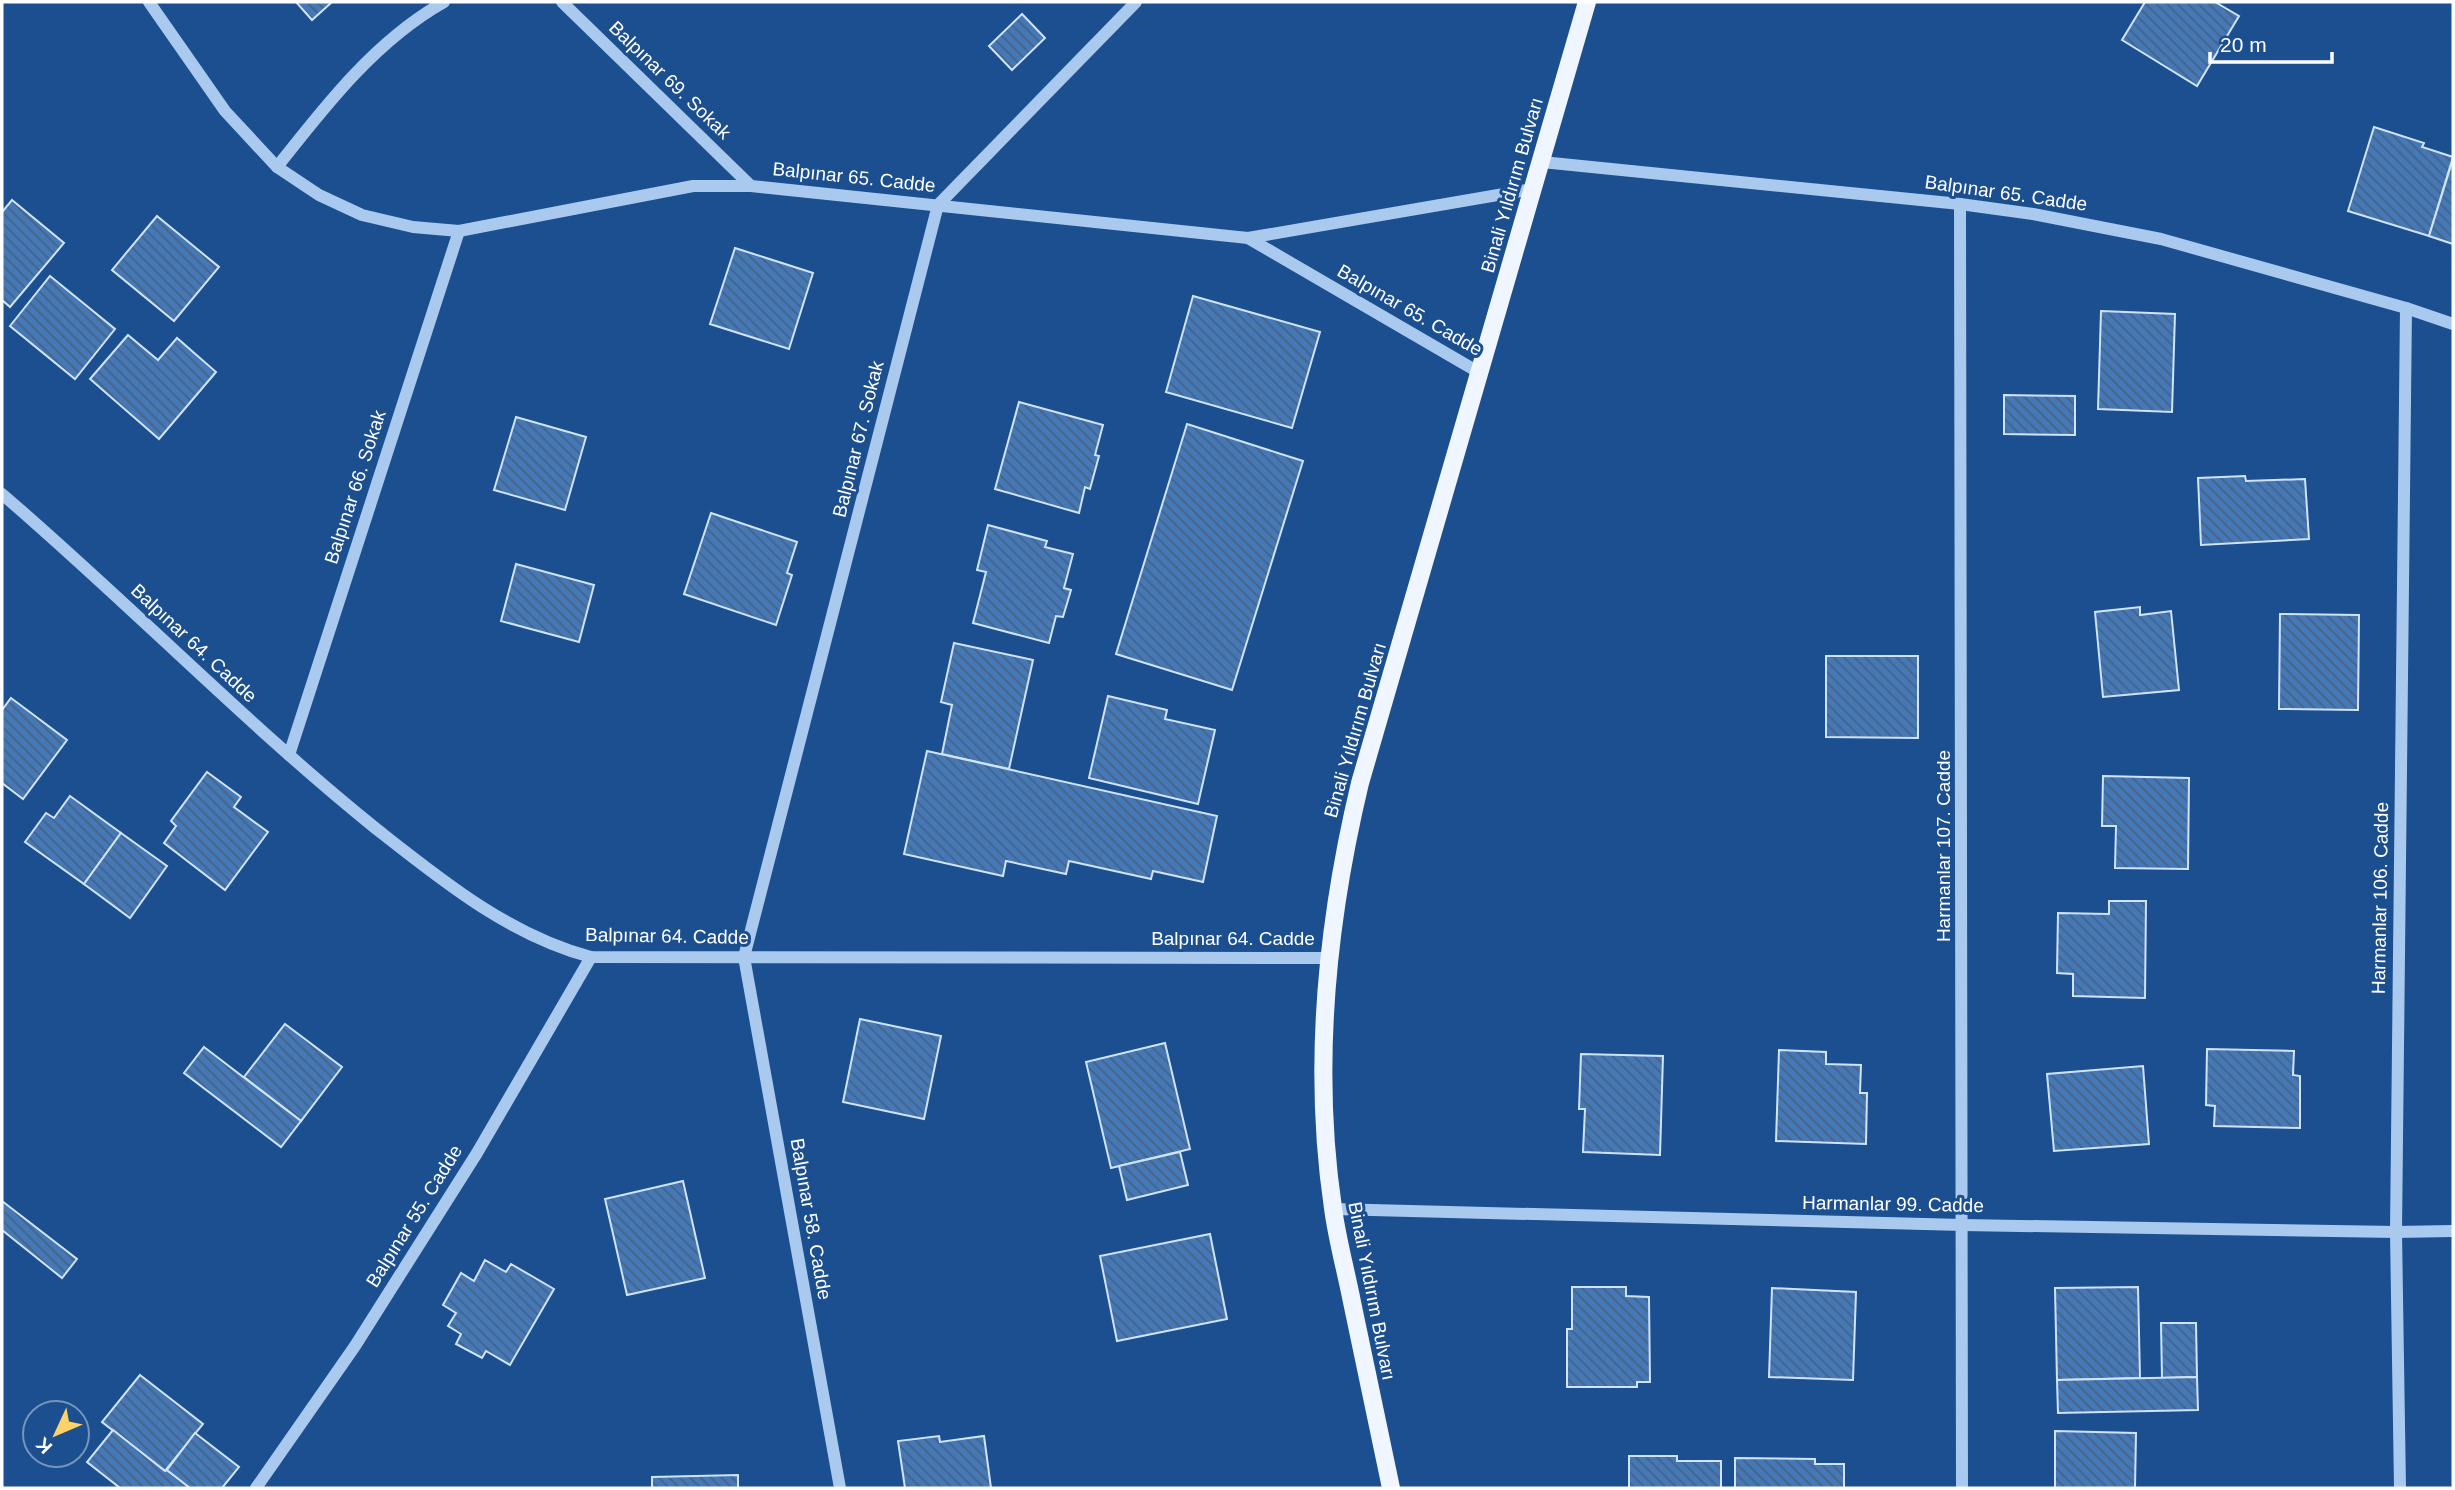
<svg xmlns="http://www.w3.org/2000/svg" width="2455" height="1490" viewBox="0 0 2455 1490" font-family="Helvetica,sans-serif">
	<defs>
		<pattern id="building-back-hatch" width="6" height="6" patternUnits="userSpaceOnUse" patternTransform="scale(1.75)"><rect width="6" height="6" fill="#4478b7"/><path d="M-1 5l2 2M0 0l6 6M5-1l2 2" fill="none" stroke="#486282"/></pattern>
	</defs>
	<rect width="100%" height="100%" fill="#1b4f8f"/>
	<!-- building -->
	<g fill="url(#building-back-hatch)" stroke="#cfe3fa" stroke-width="2">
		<polygon points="296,2 332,2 312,20"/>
		<polygon points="2145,2 2215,2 2239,16 2197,86 2122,40"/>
		<polygon points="1022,14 1045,38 1012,70 989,46"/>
		<polygon points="2374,127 2424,143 2422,147 2453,157 2429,236 2348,211"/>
		<polygon points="2453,159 2453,244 2429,236"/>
		<polygon points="12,200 64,243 10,307 2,300 2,212"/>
		<polygon points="157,216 219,267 174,321 112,270"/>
		<polygon points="735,248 813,273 789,349 710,324"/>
		<polygon points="50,276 115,329 75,379 10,326"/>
		<polygon points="1193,296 1320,332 1292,428 1166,392"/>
		<polygon points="2101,311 2175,314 2172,412 2098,409"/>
		<polygon points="128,335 158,360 177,338 216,372 159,439 90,379"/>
		<polygon points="2004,395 2075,396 2075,435 2004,434"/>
		<polygon points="1019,402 1103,425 1095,455 1099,456 1090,489 1085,487 1079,513 995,489"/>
		<polygon points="516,417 586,437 565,510 494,490"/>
		<polygon points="1187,424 1303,461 1232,690 1116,654"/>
		<polygon points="2245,476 2246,481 2305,479 2309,539 2201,545 2198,478"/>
		<polygon points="711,513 797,542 787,573 792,575 776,625 684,594"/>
		<polygon points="988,525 1047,541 1045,547 1073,554 1064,588 1071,590 1063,617 1056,616 1049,643 973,623 986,572 977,570"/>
		<polygon points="516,564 594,585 579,642 501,621"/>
		<polygon points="2140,607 2140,615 2171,611 2179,690 2103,697 2095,612"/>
		<polygon points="2280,614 2359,615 2358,710 2279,709"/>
		<polygon points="954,643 1033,660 1009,769 942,754 952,705 941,702"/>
		<polygon points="1826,656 1918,656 1918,738 1826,737"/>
		<polygon points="1108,696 1167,710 1165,719 1215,730 1198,804 1089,778"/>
		<polygon points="11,698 67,740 23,799 2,783 2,710"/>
		<polygon points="927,751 1217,816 1203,882 1153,871 1151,879 1069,861 1066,874 1006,861 1003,876 904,854"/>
		<polygon points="207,772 241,797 234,807 268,832 225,890 164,843 176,826 171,821"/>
		<polygon points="2103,776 2189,778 2188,869 2115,868 2116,826 2102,826"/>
		<polygon points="70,796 121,833 84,884 25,842 46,813 54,818"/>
		<polygon points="121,833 167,866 130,918 84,884"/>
		<polygon points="2109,901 2146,901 2145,998 2073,996 2073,974 2057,973 2058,913 2109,914"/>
		<polygon points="860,1019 941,1036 924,1119 843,1102"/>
		<polygon points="285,1024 342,1067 301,1121 244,1077"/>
		<polygon points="1165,1043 1190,1149 1111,1168 1086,1062"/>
		<polygon points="204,1047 301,1121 281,1147 184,1073"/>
		<polygon points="2207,1049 2294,1051 2293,1075 2300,1076 2300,1128 2214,1126 2215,1106 2206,1105"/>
		<polygon points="1779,1050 1826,1052 1826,1064 1861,1065 1860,1093 1867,1093 1866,1144 1776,1141"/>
		<polygon points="1581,1054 1663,1056 1660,1155 1583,1152 1585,1109 1579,1109"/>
		<polygon points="2143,1066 2149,1144 2054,1151 2047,1074"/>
		<polygon points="1180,1152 1188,1185 1127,1200 1119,1166"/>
		<polygon points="683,1181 705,1278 627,1295 605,1199"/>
		<polygon points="2,1201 77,1259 62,1278 2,1230"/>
		<polygon points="1210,1234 1227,1319 1117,1341 1100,1256"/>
		<polygon points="485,1260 506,1272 511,1264 554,1289 510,1365 486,1351 482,1358 456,1344 461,1334 448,1326 456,1313 443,1305 461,1273 474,1281"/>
		<polygon points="1572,1287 1626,1287 1626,1296 1649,1297 1650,1382 1637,1382 1637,1387 1567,1387 1567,1329 1572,1329"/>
		<polygon points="2138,1287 2140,1378 2057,1380 2055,1288"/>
		<polygon points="1772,1288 1856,1292 1853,1380 1769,1377"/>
		<polygon points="2161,1323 2196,1323 2197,1377 2162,1378"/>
		<polygon points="140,1375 203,1424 165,1471 102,1422"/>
		<polygon points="2197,1377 2198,1410 2058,1413 2057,1380"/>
		<polygon points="113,1430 165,1471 167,1470 190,1488 120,1488 87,1462"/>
		<polygon points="2055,1431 2136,1433 2135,1488 2055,1488"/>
		<polygon points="195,1433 239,1467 222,1488 190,1488 167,1470"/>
		<polygon points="939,1436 940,1442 984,1436 991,1488 905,1488 898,1441"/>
		<polygon points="1629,1456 1677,1456 1677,1461 1721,1461 1721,1488 1629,1488"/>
		<polygon points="1735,1458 1815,1459 1815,1464 1844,1464 1844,1488 1735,1488"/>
		<polygon points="738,1475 738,1488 652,1488 652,1477"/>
	</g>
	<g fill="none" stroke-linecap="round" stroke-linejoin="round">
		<!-- minor -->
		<g stroke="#a9c9ee" stroke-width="12">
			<polyline points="149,2 225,111 277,167 319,195 362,215 413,227 459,231 693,186 751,186 1248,238 1533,189"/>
			<polyline points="562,2 751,186"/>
			<polyline points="1542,162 1960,204 2033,214 2161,239 2406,308 2453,324"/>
			<path d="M277,167C325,106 375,41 444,2"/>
			<polyline points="1960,204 1962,1488"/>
			<polyline points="1248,238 1480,373"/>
			<path d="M2,494C128,602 244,722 374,827C440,879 508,935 591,957L1328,958"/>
			<polyline points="289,755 459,231"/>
			<polyline points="1333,1209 1963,1225 2396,1232 2453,1231"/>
			<polyline points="256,1488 355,1346 477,1153 591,957"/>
			<polyline points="840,1488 744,957 938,205 1136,2"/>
			<polyline points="2400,1488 2396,1232 2406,308"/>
		</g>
		<!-- major -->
		<path stroke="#f0f6ff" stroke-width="18" d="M1391,1488C1378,1426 1365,1364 1352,1302C1346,1271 1337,1239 1333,1208C1312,1066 1327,921 1360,783L1587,2"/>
	</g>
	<g text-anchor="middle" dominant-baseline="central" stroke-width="6" stroke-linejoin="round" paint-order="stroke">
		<!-- street labels -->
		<g font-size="19" fill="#fff" stroke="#1b4f8f">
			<text transform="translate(670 80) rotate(44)">Balpınar 69. Sokak</text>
			<text transform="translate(854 177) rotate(6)">Balpınar 65. Cadde</text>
			<text transform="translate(1512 185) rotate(-74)">Binali Yıldırım Bulvarı</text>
			<text transform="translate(2006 193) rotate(8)">Balpınar 65. Cadde</text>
			<text transform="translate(1410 310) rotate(30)">Balpınar 65. Cadde</text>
			<text transform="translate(858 439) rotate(-76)">Balpınar 67. Sokak</text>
			<text transform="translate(355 487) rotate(-72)">Balpınar 66. Sokak</text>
			<text transform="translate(194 643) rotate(43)">Balpınar 64. Cadde</text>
			<text transform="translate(1355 730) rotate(-74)">Binali Yıldırım Bulvarı</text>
			<text transform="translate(1943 846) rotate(-90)">Harmanlar 107. Cadde</text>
			<text transform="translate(2380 898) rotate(-89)">Harmanlar 106. Cadde</text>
			<text transform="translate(667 936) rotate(1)">Balpınar 64. Cadde</text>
			<text x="1233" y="938">Balpınar 64. Cadde</text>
			<text transform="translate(1893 1204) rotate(1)">Harmanlar 99. Cadde</text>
			<text transform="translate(414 1216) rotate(-58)">Balpınar 55. Cadde</text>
			<text transform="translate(811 1219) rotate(80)">Balpınar 58. Cadde</text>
			<text transform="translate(1372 1291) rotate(79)">Binali Yıldırım Bulvarı</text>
		</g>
	</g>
	<!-- border -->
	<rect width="2455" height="1490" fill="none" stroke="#ffffff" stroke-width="7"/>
	<!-- north arrow -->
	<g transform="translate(56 1434) rotate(226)"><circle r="33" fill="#1b4f8f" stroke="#7695bc" stroke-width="2"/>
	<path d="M0-5L12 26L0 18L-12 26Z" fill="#ffd166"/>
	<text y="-10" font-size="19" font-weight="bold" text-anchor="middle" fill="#ffffff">K</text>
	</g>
	<!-- scale -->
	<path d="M2210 52v10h122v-10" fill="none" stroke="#ffffff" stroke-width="3.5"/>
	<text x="2220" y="52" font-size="21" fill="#ffffff" stroke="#1b4f8f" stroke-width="5" paint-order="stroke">20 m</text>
</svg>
